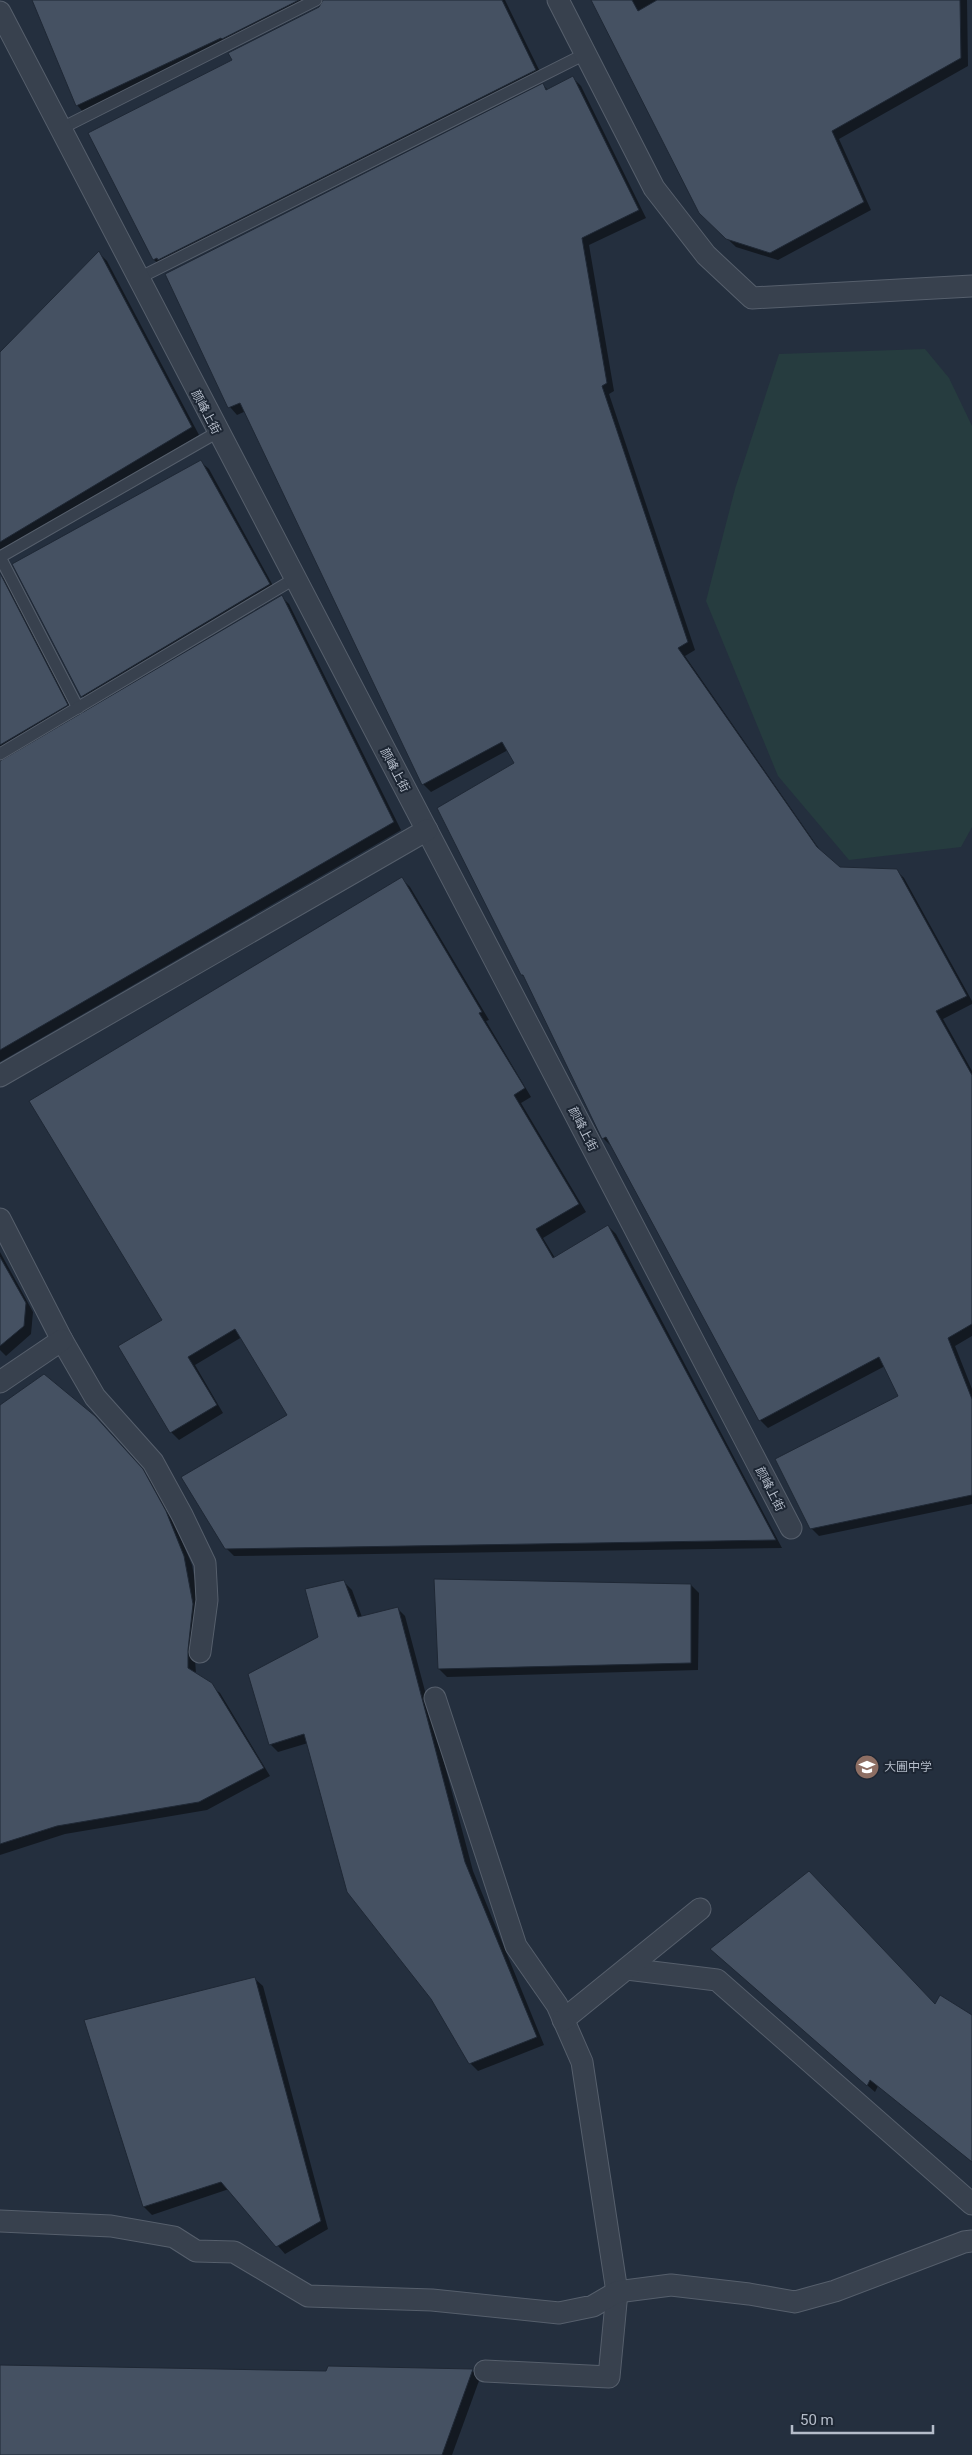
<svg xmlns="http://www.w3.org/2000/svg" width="972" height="2455" viewBox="0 0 972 2455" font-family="Roboto,'Noto Sans SC',sans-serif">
	<rect width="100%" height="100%" fill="#242f3e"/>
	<!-- green -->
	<polygon fill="#263c3f" points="925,349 949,378 972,426 972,827 961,847 849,860 778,776 706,601 735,489 779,354"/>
	<!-- shadow -->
	<g fill="#0007">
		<polygon points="33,0 505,0 543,78 162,267 154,260 90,134 233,60 320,8 324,1 84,113 77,105"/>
		<polygon points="592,0 967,0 968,66 839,139 871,210 778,260 736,247 700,213"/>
		<polygon points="573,78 581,86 646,218 589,245 614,391 609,394 695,650 685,656 822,853 840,869 896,870 904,878 972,1001 972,1004 943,1019 972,1071 972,1336 955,1346 972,1389 972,1504 819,1536 811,1528 899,1397 885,1366 768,1428 760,1420 611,1146 603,1138 526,979 522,975 516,764 508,750 431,792 423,784 246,411 237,415 230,407 166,274 543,85 548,90"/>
		<polygon points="99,253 107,261 199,435 0,555 0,354"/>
		<polygon points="201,462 209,469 277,593 90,704 82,696"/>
		<polygon points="0,574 7,581 75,713 4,755 0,762 282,597 289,604 401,830 0,1062"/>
		<polygon points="402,879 410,887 489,1020 486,1021 531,1097 521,1103 586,1212 543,1238 555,1258 608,1226 616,1234 782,1548 234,1556 226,1548 288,1415 242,1337 195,1365 223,1413 179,1440 171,1432 163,1320"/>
		<polygon points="0,1252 33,1312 31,1334 6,1356 0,1350"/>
		<polygon points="0,1406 103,1426 150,1479 173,1520 192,1565 201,1613 195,1659 196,1674 220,1693 270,1776 207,1810 65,1834 0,1855"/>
		<polygon points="344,1582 352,1590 362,1617 397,1608 405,1616 473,1871 544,2045 478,2071 470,2063 308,1743 278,1752 270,1744"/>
		<polygon points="691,1585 699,1593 698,1670 447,1677 439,1669"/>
		<polygon points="720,1957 935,2006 972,2016 972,2162 878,2086 875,2092"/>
		<polygon points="255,1979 263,1986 328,2229 285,2254 229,2189 152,2215 144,2207 86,2020"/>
		<polygon points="472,2370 480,2378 452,2455 0,2455 0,2374"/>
	</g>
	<!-- building -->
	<g fill="#455162" stroke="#1f2835">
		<polygon points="32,0 299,0 222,39 221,38 76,106"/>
		<polygon points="323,0 502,0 536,70 158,260 157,258 153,260 88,133 232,60 228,53 319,7"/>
		<polygon points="591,0 632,0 638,11 657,0 960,0 961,58 832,131 864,202 770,253 726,239 699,213"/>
		<polygon points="573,76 639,210 582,238 607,383 602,386 688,642 678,648 817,847 840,867 897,869 967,996 936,1011 972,1075 972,1324 948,1338 972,1399 972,1495 810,1529 775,1459 898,1396 879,1357 759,1421 606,1137 602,1139 523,975 521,975 437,808 514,763 502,742 422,785 240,403 228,408 165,274 543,83 546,90"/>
		<polygon points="99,251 192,427 0,542 0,352"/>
		<polygon points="201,460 270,584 81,697 12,564"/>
		<polygon points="0,573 68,705 0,745"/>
		<polygon points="282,595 394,822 0,1050 0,761"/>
		<polygon points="402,877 482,1012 479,1013 525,1088 514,1095 579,1204 536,1229 553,1258 608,1225 776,1540 225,1549 181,1477 287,1415 235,1329 188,1357 217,1405 170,1433 118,1346 162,1320 29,1101"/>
		<polygon points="0,1257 26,1303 24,1326 0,1346"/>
		<polygon points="44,1374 95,1416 143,1469 166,1511 184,1556 193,1604 188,1650 188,1668 212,1683 264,1768 199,1802 57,1826 0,1844 0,1405"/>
		<polygon points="434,1579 691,1584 691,1663 438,1669"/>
		<polygon points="344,1580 358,1617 398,1607 465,1862 537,2037 469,2064 431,1999 347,1892 304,1734 269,1745 248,1674 318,1637 305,1589"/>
		<polygon points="809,1871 935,2004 940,1995 972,2015 972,2162 870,2080 867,2086 710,1949"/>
		<polygon points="255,1977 321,2221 276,2247 221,2182 143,2207 84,2020"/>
		<polygon points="0,2365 326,2371 328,2366 473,2369 442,2455 0,2455"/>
	</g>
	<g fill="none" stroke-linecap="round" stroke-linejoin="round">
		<defs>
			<g id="service">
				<polyline points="60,129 316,0"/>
				<polyline points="137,279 585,54"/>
				<polyline points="78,708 0,557 216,433"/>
				<polyline points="0,754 294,579"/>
			</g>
			<g id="minor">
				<polyline points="558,0 654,188 706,255 752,298 972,286"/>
				<path d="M0,12C261,519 527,1023 791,1528"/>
				<polyline points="0,1076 427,830"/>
				<polyline points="0,1219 62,1340 95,1397 153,1462 182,1515 205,1563 207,1600 200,1652"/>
				<polyline points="0,1382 62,1340"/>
				<polyline points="435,1698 516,1946 557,2005 582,2062 617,2292 609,2377 485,2371"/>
				<polyline points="627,1969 717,1980 972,2204"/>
				<polyline points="563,2020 700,1909"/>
				<polyline points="0,2221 111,2226 174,2237 196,2251 234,2252 308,2296 432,2300 559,2313 593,2306 617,2292 671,2285 749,2294 795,2302 835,2291 964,2242 972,2241"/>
			</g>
		</defs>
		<!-- service casing -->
		<use href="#service" stroke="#565f6c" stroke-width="13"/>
		<!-- minor casing -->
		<use href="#minor" stroke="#565f6c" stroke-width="23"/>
		<!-- service -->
		<use href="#service" stroke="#38414e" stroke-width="11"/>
		<!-- minor -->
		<use href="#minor" stroke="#38414e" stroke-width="21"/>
	</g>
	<!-- icons -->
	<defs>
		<symbol id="school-disc" viewBox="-11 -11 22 22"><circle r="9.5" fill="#8d6e63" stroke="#1d2633"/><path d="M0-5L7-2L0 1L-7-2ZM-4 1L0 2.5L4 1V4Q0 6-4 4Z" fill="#fff"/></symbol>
	</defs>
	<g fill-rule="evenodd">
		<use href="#school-disc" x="853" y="1753" width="28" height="28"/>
	</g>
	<g text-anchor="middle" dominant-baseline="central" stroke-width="4" stroke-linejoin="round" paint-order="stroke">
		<!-- street labels -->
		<g font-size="12" fill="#b4bcc9" stroke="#1d2633">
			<text transform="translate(206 412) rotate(62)">颜峰上街</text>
			<text transform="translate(395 770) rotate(62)">颜峰上街</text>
			<text transform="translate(583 1129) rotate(63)">颜峰上街</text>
			<text transform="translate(770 1489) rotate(63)">颜峰上街</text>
		</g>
		<!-- poi labels -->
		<g font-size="12" fill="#b4bcc9" stroke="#1d2633" text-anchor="start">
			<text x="884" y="1767">大圃中学</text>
		</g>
	</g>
	<!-- scale -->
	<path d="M792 2425v8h141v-8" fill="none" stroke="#b4bcc9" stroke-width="2.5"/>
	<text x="800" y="2425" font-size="15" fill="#b4bcc9" stroke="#1d2633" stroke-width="4" paint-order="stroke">50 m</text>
</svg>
